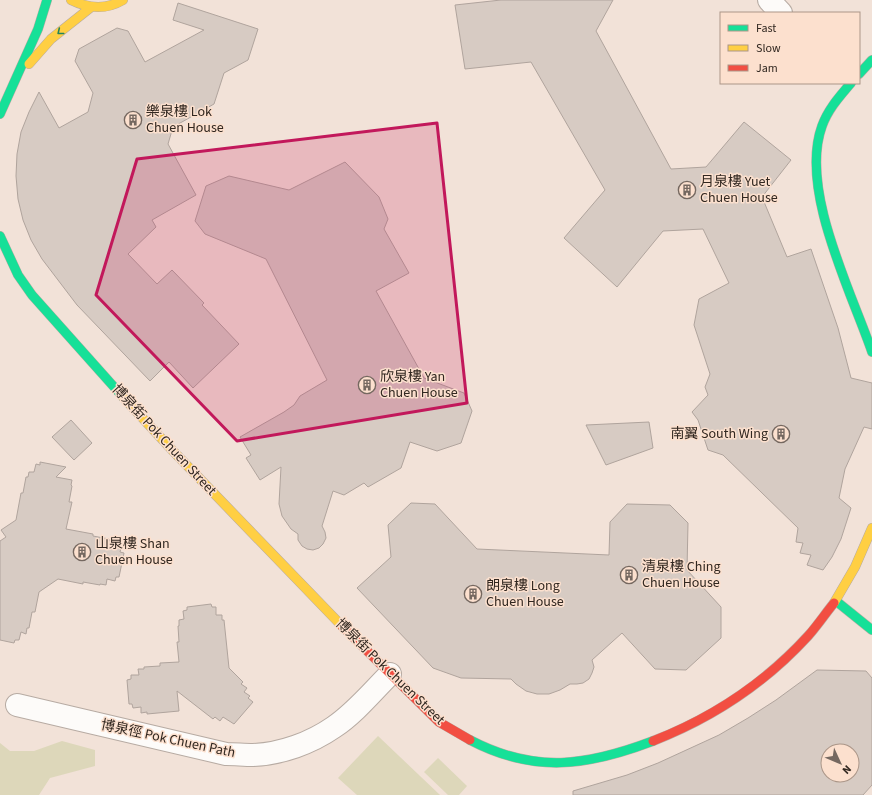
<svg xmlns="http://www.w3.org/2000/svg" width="872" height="795" viewBox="0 0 872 795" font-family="'Source Sans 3','Noto Sans TC',sans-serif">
	<rect width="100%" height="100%" fill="#f2e2d8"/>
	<!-- green -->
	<g fill="#ddd7ba">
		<polygon points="378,736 440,795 357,795 338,778"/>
		<polygon points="62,741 95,750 95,766 50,778 39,795 0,795 0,743 10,751 34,751"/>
		<polygon points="438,758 467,786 459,795 448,795 424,772"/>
	</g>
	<!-- building -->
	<g fill="#d7cbc3" stroke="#b0a49d" fill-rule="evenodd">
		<polygon points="501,0 613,0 596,31 671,169 706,167 744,122 791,160 762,197 787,257 811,249 838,328 851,378 872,383 872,429 864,427 845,469 839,498 851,508 841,539 832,557 823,570 807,565 811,555 800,553 803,543 796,542 798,528 723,455 708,450 698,420 692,412 708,395 705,387 710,374 694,325 699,299 729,283 703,229 663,231 617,287 564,238 605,190 531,62 465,69 455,5"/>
		<polygon points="178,3 258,29 248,60 224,73 214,104 173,127 168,144 196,195 152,220 156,227 128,254 157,284 172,270 204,303 202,305 239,344 193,388 169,362 150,381 77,305 42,259 31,240 23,220 18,199 16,176 17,154 21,132 29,112 39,92 59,128 88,112 93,93 75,61 79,49 117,28 128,31 145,62 204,30 173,20"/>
		<polygon points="345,162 379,197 388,219 384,229 409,273 376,291 424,378 464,393 472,411 461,443 437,451 410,442 401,468 368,487 364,483 344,495 333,491 322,526 325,532 326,538 323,544 319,548 313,550 307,549 302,546 298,540 298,534 291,529 282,516 279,504 281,467 260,480 246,458 251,455 240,437 284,412 294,405 300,396 327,380 266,259 205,234 195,221 206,186 229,176 289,190"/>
		<polygon points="71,420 92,443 74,460 52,437"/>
		<polygon points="649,422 653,448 606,465 586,425"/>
		<polygon points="40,462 66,467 56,477 72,480 71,485 72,486 69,502 72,502 66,529 93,534 93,536 109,539 109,540 114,542 113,547 121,548 120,552 124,553 119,577 116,577 115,581 107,579 106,585 100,584 100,585 83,582 83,584 58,579 39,592 35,612 32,612 29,628 27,628 26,634 21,632 19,640 15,640 14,643 0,640 0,541 6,537 1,530 16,520 21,493 23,493 26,477 28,477 29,472 34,472 36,464 40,465"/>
		<polygon points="411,503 435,504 477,549 609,555 610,522 627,504 670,505 688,523 687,570 721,607 721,638 686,670 655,669 622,633 592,660 594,667 592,673 589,679 583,683 577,684 570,684 560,690 549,694 537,694 526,691 516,684 511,679 461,678 433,668 357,588 391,557 388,525"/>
		<polygon points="211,604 212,607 216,607 216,615 222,615 222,620 224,620 229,668 243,682 241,684 247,688 244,692 250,696 248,698 253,702 234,724 223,717 220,721 215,717 213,719 177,691 179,711 147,714 147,712 141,713 141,707 133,708 132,704 129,704 127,680 131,679 131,675 139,675 138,669 144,669 144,667 160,666 160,663 179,662 177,642 179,642 178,626 179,626 179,620 184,619 183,611 187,610 187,607"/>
		<path d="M817,670L866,671L872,678V785L863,795H573V791L627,775L658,763L719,735L748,718L776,700ZM828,751H852V775H828Z"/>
	</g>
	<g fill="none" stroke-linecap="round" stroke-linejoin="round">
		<defs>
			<g id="street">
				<polyline points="769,0 781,13"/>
				<path d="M17,705L226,754C235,754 244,755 253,755C281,754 311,743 334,727C355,713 372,692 390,674"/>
			</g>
			<g id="fast">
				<polyline points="859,74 872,60"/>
				<path d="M851,83C840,96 828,109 822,126C799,189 851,291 872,352"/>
				<polyline points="0,114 38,29 47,0"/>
				<polyline points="0,236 18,275 32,295 123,397"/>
				<polyline points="836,601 872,630"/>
				<path d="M470,740C535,774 587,766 653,741"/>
			</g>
			<g id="slow">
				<path d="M71,0C89,9 106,10 123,0"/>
				<polyline points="29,64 51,39 90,8"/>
				<polyline points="123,397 174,452 342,626"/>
				<polyline points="834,603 855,567 872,528"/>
			</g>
			<g id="jam">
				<polyline points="342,626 439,722 470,740"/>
				<path d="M653,741C712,718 765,683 808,636C817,626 825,614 834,603"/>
			</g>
		</defs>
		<!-- street casing -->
		<use href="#street" stroke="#b7aba3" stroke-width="24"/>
		<!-- fast casing -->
		<use href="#fast" stroke="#b7aba3" stroke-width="10"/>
		<!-- slow casing -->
		<use href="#slow" stroke="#b7aba3" stroke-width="10"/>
		<!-- jam casing -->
		<use href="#jam" stroke="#b7aba3" stroke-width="10"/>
		<!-- street -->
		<use href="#street" stroke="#fdfbf9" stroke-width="22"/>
		<!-- fast -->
		<use href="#fast" stroke="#16e098" stroke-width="9"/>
		<!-- slow -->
		<use href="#slow" stroke="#ffcf43" stroke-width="9"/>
		<!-- jam -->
		<use href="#jam" stroke="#f24e42" stroke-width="9"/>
	</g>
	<!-- one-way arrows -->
	<defs><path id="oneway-chevron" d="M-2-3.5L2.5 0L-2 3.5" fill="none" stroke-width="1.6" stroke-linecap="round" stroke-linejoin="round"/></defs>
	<use stroke="#24845c" href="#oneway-chevron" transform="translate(60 32) rotate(141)"/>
	<!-- marked area -->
	<path fill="#c2185b" fill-opacity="0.2" stroke="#c2185b" stroke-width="3" stroke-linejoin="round" d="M437,123L467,403L237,441L96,295L137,159Z"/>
	<!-- icons -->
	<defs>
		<symbol id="building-ring" viewBox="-11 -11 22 22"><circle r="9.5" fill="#fce0ce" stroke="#756860" stroke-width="1.5"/><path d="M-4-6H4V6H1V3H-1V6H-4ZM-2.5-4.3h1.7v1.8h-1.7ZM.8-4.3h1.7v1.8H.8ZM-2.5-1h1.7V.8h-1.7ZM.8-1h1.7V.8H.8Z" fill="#756860"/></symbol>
	</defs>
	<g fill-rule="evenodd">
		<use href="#building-ring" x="123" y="110" width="20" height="20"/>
		<use href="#building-ring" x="677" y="180" width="20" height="20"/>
		<use href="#building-ring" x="357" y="375" width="20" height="20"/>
		<use href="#building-ring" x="771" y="424" width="20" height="20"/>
		<use href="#building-ring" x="72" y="542" width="20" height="20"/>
		<use href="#building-ring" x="619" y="565" width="20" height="20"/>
		<use href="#building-ring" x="463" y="584" width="20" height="20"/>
	</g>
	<g text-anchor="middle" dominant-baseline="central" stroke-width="3" stroke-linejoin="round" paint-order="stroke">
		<!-- poi labels -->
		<g font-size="14" fill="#312720" stroke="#fce0ce" text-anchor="start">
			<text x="146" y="112">樂泉樓 Lok<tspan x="146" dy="16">Chuen House</tspan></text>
			<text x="700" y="182">月泉樓 Yuet<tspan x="700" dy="16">Chuen House</tspan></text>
			<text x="380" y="377">欣泉樓 Yan<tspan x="380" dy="16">Chuen House</tspan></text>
			<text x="768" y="434" text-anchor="end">南翼 South Wing</text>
			<text x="95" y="544">山泉樓 Shan<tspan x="95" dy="16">Chuen House</tspan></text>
			<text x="642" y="567">清泉樓 Ching<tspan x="642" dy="16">Chuen House</tspan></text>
			<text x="486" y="586">朗泉樓 Long<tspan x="486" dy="16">Chuen House</tspan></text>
		</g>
		<!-- street labels -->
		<g font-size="14" fill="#312720" stroke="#fce0ce">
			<text transform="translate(164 440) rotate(47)">博泉街 Pok Chuen Street</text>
			<text transform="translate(390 672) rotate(44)">博泉街 Pok Chuen Street</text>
			<text transform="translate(168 739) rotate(12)">博泉徑 Pok Chuen Path</text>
		</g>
	</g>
	<!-- legend -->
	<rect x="720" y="12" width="140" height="72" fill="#fce0ce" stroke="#ab9688"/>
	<rect x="728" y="25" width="20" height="6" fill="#16e098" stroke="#ab9688"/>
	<text x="756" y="32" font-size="12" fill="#312720">Fast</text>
	<rect x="728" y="45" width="20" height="6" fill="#ffcf43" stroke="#ab9688"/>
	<text x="756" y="52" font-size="12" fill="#312720">Slow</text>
	<rect x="728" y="65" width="20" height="6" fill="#f24e42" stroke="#ab9688"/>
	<text x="756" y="72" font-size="12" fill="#312720">Jam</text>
	<!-- north arrow -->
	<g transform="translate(840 763) rotate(134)"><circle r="19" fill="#fce0ce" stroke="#ab9688"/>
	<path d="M0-3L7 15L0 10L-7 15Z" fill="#756860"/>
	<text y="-6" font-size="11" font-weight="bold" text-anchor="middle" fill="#312720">N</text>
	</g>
</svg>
